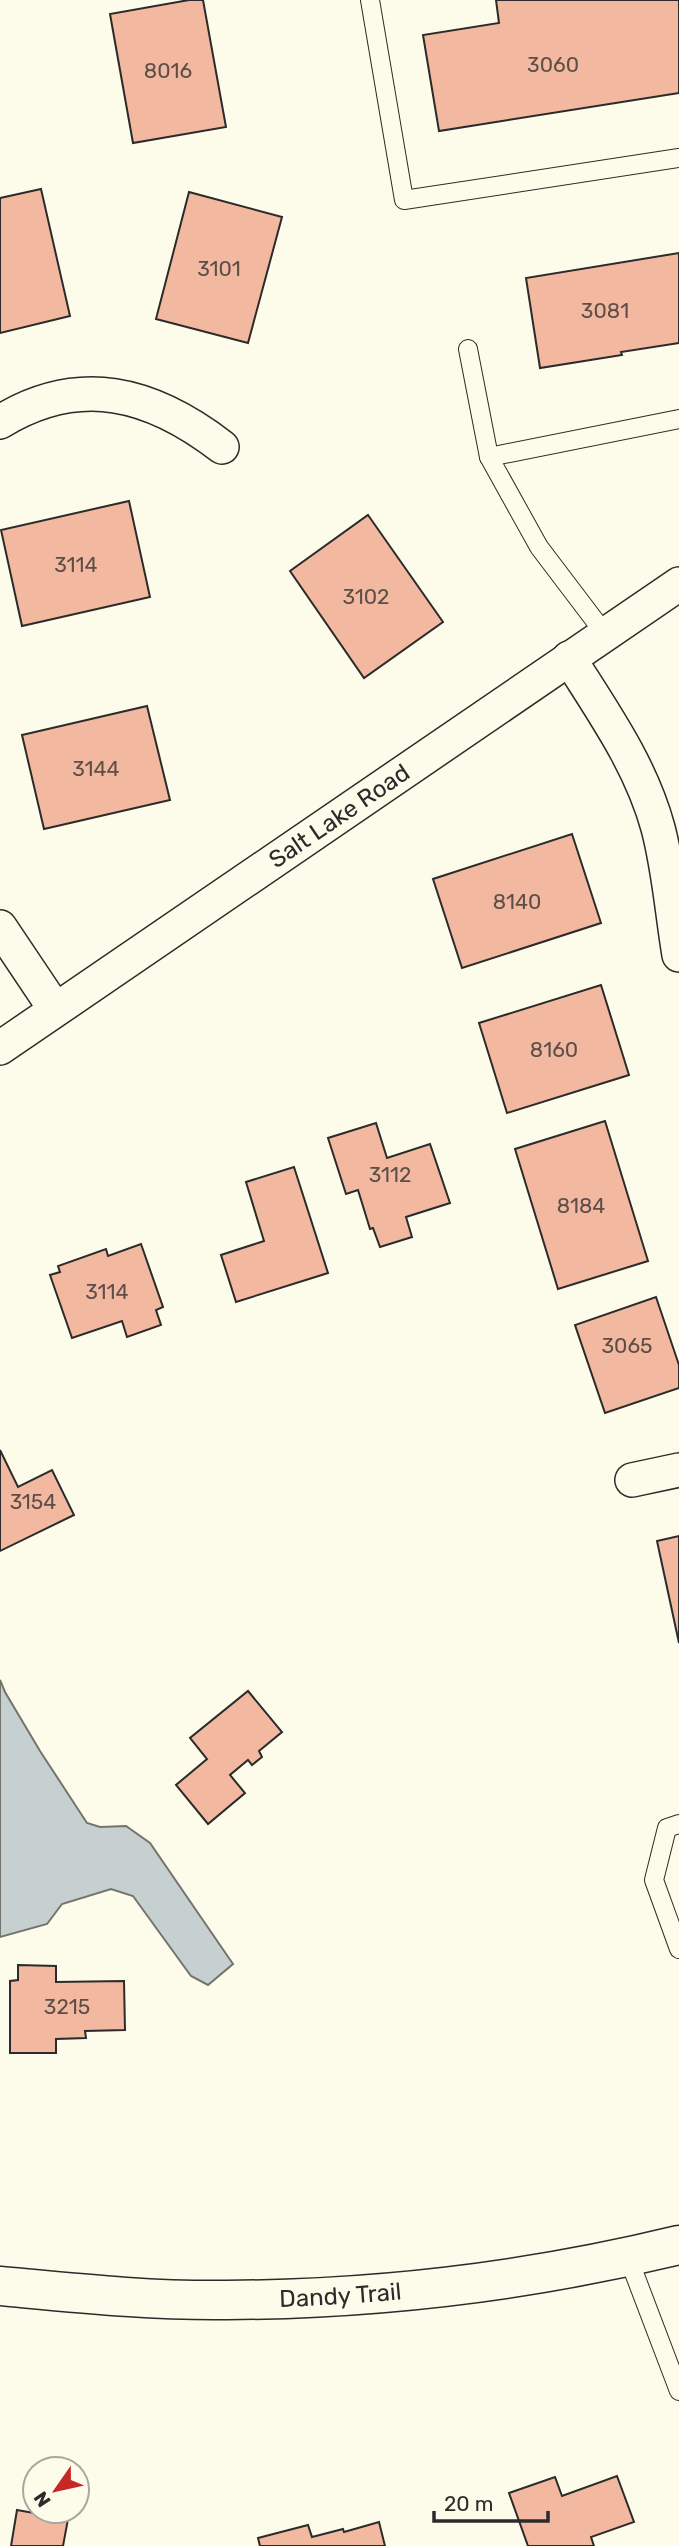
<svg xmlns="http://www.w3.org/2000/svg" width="679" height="2546" viewBox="0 0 679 2546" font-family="Rubik,sans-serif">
	<rect width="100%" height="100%" fill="#fdfbea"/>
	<!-- water -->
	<polygon fill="#c7d0d0" stroke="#74746e" stroke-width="2" points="0,1680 5,1692 40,1751 87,1823 100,1827 126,1826 150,1843 233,1964 208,1985 191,1976 133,1896 111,1889 62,1904 47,1924 0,1937"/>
	<!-- building -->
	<g fill="#f2b8a0" stroke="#2b2b2b" stroke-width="2">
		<polygon points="189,0 203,0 226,127 133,143 110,14"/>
		<polygon points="496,0 679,0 679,93 439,131 423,35 499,23"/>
		<polygon points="41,189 70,316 0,333 0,198"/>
		<polygon points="189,192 282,217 248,343 156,319"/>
		<polygon points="679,253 679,343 621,352 622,355 540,368 526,278"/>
		<polygon points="129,501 150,597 22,626 1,530"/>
		<polygon points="368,515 443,622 364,678 290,571"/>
		<polygon points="147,706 170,800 44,829 22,735"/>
		<polygon points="572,834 601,923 462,968 433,879"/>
		<polygon points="601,985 629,1075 507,1113 479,1023"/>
		<polygon points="605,1121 648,1261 558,1289 515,1149"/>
		<polygon points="376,1123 387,1158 430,1144 450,1203 406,1217 412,1237 380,1247 373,1228 370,1229 358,1190 346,1194 328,1138"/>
		<polygon points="294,1167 328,1273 236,1302 221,1255 264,1241 246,1182"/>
		<polygon points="141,1244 163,1307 156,1310 161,1325 127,1337 122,1321 72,1338 50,1275 60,1272 58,1266 106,1249 108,1256"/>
		<polygon points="656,1297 679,1365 679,1388 605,1413 575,1325"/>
		<polygon points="0,1450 18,1487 52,1470 74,1515 0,1551"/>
		<polygon points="679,1536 679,1643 657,1541"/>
		<polygon points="248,1691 282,1732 259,1751 262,1757 252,1765 248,1760 230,1775 245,1793 208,1824 176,1785 207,1759 190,1738"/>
		<polygon points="18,1965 56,1966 56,1982 124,1981 125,2030 85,2031 86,2038 56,2039 56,2053 10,2053 10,1981 18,1980"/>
		<polygon points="617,2476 634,2522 591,2537 594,2546 528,2546 509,2493 555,2477 562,2496"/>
		<polygon points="17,2510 68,2519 63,2546 11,2546"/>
		<polygon points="379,2522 385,2546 260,2546 258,2538 308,2525 312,2537 343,2529 344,2532"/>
	</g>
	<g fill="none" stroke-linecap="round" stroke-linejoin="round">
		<defs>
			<g id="service">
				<polyline points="370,0 404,200 679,158"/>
				<polyline points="468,349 489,457 539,547 605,634"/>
				<polyline points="489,457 679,419"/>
				<polyline points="679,1824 667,1828 654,1880 679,1949"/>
				<polyline points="628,2257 679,2391"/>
			</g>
			<g id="minor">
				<path d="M0,422C80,373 152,393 222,447"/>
				<path d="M569,658C603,712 641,765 658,828C669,869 672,913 679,955"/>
				<polyline points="0,927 55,1009"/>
				<path id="s1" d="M0,1048L679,584"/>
				<polyline points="632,1480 679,1470"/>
			</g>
			<g id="secondary">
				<path id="s2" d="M0,2286C76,2293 151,2301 227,2300C380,2299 531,2281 679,2245"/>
			</g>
		</defs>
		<!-- service casing -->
		<use href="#service" stroke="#2b2b2b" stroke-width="20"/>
		<!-- minor casing -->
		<use href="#minor" stroke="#2b2b2b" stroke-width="36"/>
		<!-- secondary casing -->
		<use href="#secondary" stroke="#2b2b2b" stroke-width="41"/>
		<!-- service -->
		<use href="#service" stroke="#fdfbea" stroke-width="18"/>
		<!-- minor -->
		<use href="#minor" stroke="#fdfbea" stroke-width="33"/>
		<!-- secondary -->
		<use href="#secondary" stroke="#fdfbea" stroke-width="38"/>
	</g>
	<g text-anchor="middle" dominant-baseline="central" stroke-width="5" stroke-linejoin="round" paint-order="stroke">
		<!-- number labels -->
		<g font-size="21" fill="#5d4e48">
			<text x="553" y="64">3060</text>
			<text x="168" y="70">8016</text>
			<text x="219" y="268">3101</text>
			<text x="605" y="310">3081</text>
			<text x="76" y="564">3114</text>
			<text x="366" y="596">3102</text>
			<text x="96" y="768">3144</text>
			<text x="517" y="901">8140</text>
			<text x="554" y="1049">8160</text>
			<text x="390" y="1174">3112</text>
			<text x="581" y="1205">8184</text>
			<text x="107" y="1291">3114</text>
			<text x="627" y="1345">3065</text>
			<text x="33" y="1501">3154</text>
			<text x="67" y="2006">3215</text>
		</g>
		<!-- street labels -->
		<g font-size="24" fill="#2b2b2b" stroke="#fdfbea">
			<text stroke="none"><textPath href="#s1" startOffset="411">Salt Lake Road</textPath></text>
			<text stroke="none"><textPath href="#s2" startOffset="341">Dandy Trail</textPath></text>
		</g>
	</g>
	<!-- north arrow -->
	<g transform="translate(56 2490) rotate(236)"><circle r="33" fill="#fdfbea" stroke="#a9a89e" stroke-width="2"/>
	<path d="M0-5L12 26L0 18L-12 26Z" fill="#c62828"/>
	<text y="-10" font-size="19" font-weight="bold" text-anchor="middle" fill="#2b2b2b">N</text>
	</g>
	<!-- scale -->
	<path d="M434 2511v10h114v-10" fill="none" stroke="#2b2b2b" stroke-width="3.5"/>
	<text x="444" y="2511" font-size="21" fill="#2b2b2b" stroke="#fdfbea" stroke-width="5" paint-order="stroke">20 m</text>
</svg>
